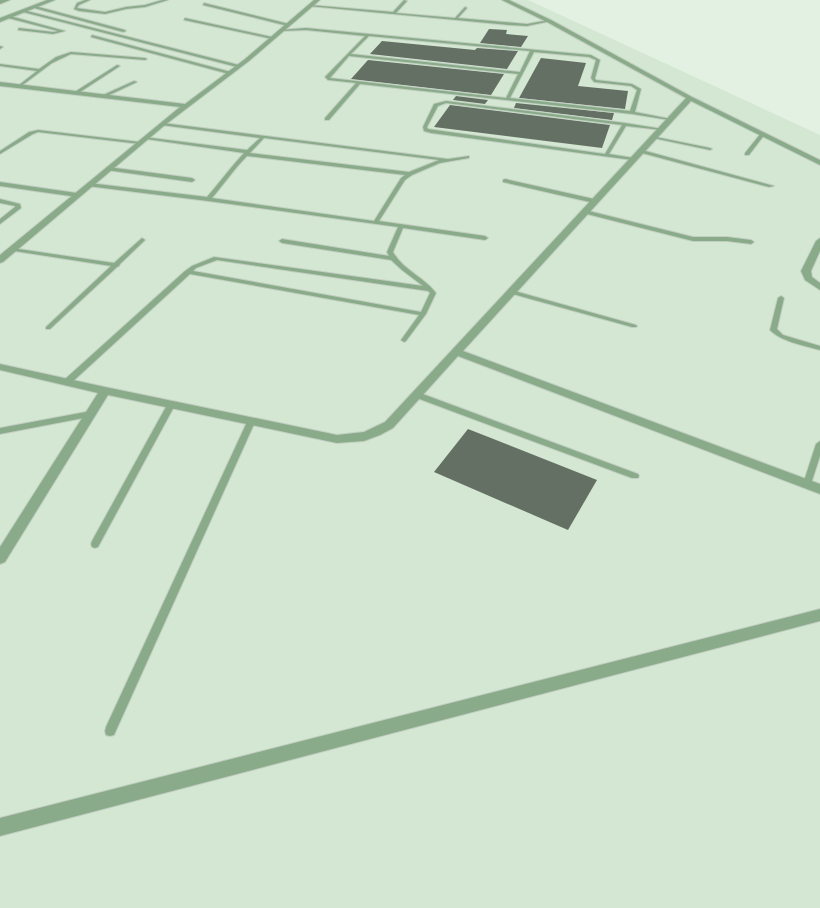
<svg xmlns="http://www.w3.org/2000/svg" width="820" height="908" viewBox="0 0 820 908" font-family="Montserrat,sans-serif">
	<rect width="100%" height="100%" fill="#e3f1e3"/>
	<!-- built -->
	<polygon fill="#d3e7d2" points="0,0 528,0 820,135 820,908 0,908"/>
	<!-- building -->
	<g fill="#647064">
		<polygon points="489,29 507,30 506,34 528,36 521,47 480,43"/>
		<polygon points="382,41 475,50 477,48 518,51 507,69 370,54"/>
		<polygon points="541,58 586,63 578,86 628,91 625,109 519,98"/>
		<polygon points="368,60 504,74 491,95 351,79"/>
		<polygon points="456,96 488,100 485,104 453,100"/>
		<polygon points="516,103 614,113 612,120 514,108"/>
		<polygon points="450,105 610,125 602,148 434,127"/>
		<polygon points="468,429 597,480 568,530 434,472"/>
	</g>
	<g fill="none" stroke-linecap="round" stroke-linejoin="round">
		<defs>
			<g id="service">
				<polygon points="85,0 90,0 79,5 77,8 105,12 126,7 145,5 162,0 168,0 145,7 126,9 105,14 79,11 74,9 77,3"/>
				<polygon points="404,0 407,1 396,13 455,18 465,7 467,8 458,18 527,24 549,20 551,21 527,26 509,25 308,6 310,5 393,12"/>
				<polygon points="204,3 289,24 290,25 288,26 203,5"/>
				<polygon points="35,6 125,30 126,31 123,32 34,8"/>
				<polygon points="23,10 239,65 240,66 237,67 23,12"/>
				<polygon points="8,16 10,16 65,31 53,34 18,30 19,28 53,32 58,31 8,18"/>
				<polygon points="185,18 272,37 274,38 272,39 184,20"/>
				<path d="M306,28L591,55L600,60L595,78L596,80L632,84L641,89L635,112L671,119L669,120L632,114L360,84L329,120H325V118L356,83L328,80L325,77L365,36L306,30L282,31L280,30ZM369,36L530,51L520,72L351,54ZM534,52L589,57L596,60L591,78L594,82L631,86L637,90L630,111L510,98ZM349,56L518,74L506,98L330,78Z"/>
				<polygon points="92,35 231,72 232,73 229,74 91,37"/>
				<polygon points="0,46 3,47 0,49"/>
				<polygon points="71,52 145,58 147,59 145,60 71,54 52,63 20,87 19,87 19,85 37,71 0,66 0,64 39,69 56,57"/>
				<polygon points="117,65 120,66 77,94 73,93"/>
				<polygon points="134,81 137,82 105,97 101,96"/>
				<path d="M446,101L625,123L663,129L661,130L626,126L609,154L634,158V159L632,160L431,133L424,131L423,127L434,104ZM446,103L622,125L605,154L428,129L427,127L438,106Z"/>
				<path d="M163,123L448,159L469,156V158L440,163L412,175L405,180L379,221L485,236L488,238L485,240L403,228L393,252C403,270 424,277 436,293L426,314L406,341L404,342L401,340L419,315L190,274L70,384H64L63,382L64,380L185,271L192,266L214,257L423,286L402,270L391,260L282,243L279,241L282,239L389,256L387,252L398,227L208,201L87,186L86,185L89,183L207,197C219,183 231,167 244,153L146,139H144V137L247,150L260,138L161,125V123ZM264,138L439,160L409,172L250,153ZM247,156L405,175L401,178L374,221L212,198C224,184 234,169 247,156ZM217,260L428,291L430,293L421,312L193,271L196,268Z"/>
				<polygon points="38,130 140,142 142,143 140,144 38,132 33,134 0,154 0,151 29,132"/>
				<polygon points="761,133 765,134 749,155 745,155 745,153"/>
				<polygon points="651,136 710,148 712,149 710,150 653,138 651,138"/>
				<polygon points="638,150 642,150 774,186 769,187 638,152"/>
				<polygon points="108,167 192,178 195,180 192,182 106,170 106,168"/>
				<polygon points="505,179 594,199 597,201 594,203 503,182 503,180"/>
				<polygon points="0,182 77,193 80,195 77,197 0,186"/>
				<polygon points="0,199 20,204 21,208 0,224 0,219 15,207 15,206 0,203"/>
				<polygon points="585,210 693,237 727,237 751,240 754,242 751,244 727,241 693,241 583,213 583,211"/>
				<polygon points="142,238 145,240 144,241 120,264 119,266 117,267 50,329 46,329 46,327 111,266 14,251 12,250 12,248 114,263"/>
				<polygon points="511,290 636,325 637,326 636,327 632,327 509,293 509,291"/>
				<path d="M781,296L784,298L777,329L783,335L820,346V350C805,346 780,341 770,330L778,298Z"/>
				<polygon points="414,393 420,393 638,474 639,476 638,478 632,478 414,397 413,395"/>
				<polygon points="171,402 175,405 98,547 95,548 92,547 91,544 92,541 167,405"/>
				<polygon points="91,411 95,414 94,416 0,434 0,428"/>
				<polygon points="251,419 255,422 114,735 110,736 106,735 105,731 106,727 247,422"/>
				<polygon points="820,441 820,456 811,484 810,486 804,486 803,484 816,444"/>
			</g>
			<g id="minor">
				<polygon points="0,0 10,0 0,4"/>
				<polygon points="47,0 55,0 0,22 0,18"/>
				<polygon points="314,0 320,0 249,61 165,125 3,262 0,263 0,255 180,107 0,86 0,82 185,104 245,59"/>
				<polygon points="502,0 509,0 551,20 692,97 820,160 820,165 691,101 463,351 820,484 820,494 458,356 393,428 380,435 364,441 337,443 108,395 5,562 0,564 0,547 98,393 0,370 0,364 105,387 337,435 364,432 385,422 686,98 547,22"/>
				<polygon points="820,238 820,251 811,271 812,277 820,283 820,290 805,280 801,271 816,241"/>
				<polygon points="820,609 820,621 0,836 0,818"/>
			</g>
		</defs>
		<!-- service casing -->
		<use href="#service" stroke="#c2cec2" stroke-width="2"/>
		<!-- minor casing -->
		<use href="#minor" stroke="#c2cec2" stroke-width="2"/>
		<!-- service -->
		<use href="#service" fill="#89ab89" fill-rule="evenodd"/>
		<!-- minor -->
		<use href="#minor" fill="#89ab89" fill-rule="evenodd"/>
	</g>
</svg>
